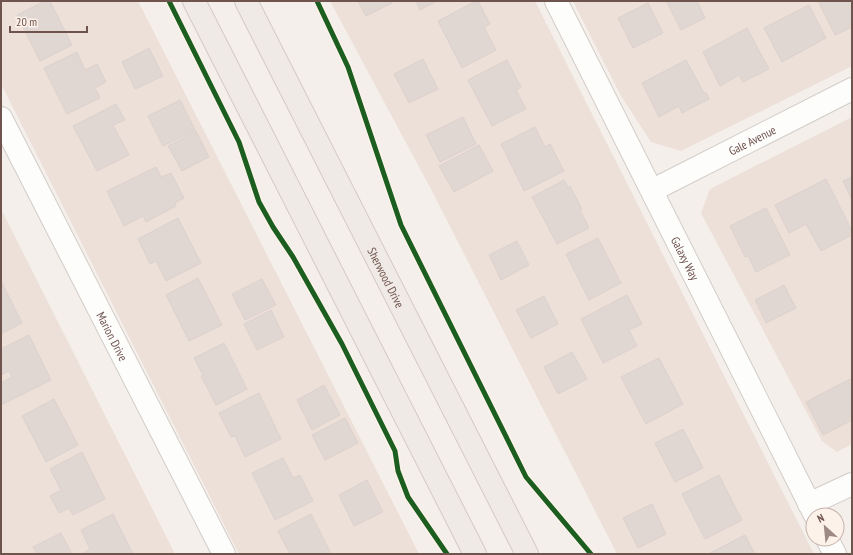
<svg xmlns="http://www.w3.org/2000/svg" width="853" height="555" viewBox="0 0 853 555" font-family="'PT Sans Narrow',sans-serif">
	<rect width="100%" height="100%" fill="#f4efea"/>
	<!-- residential -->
	<g fill="#ede0d8">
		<polygon points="1,1 138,1 419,554 239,554 1,84"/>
		<polygon points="330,1 535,1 814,554 617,554 433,193"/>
		<polygon points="573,1 852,1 852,66 681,151 651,142 621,96"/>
		<polygon points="852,117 852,444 837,452 822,441 701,213 710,189"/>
		<polygon points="1,209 175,554 1,554"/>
	</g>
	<!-- building -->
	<g fill="#e0d6d2" stroke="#ddd1cd">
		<polygon points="45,1 50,1 72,45 40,61 17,15"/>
		<polygon points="358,1 391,1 392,3 366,16"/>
		<polygon points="416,1 437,1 420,10"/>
		<polygon points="476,1 478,1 490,24 484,27 496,50 462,68 438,21"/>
		<polygon points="669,1 697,1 705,18 681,30 667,2"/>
		<polygon points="818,1 852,1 852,27 835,35"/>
		<polygon points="648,3 663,33 633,48 618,18"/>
		<polygon points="809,5 826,38 782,62 764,28"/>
		<polygon points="747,28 769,69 743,82 739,75 720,86 703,52"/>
		<polygon points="149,48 163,76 135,89 122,62"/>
		<polygon points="77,52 85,70 97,64 106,82 95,88 100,98 67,114 44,68"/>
		<polygon points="423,59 438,89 409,103 394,74"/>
		<polygon points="507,60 521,87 516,90 526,109 492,126 468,80"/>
		<polygon points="686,60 704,93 706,93 709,99 682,113 679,106 659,117 642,83"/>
		<polygon points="180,100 195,130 163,146 148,116"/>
		<polygon points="116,104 125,120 113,125 129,155 97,171 73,126"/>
		<polygon points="463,117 476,144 440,162 426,135"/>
		<polygon points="535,127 545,147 550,144 564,171 524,191 501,144"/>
		<polygon points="196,131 209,157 182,171 168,146"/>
		<polygon points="479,145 493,171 454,192 439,166"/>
		<polygon points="156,167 161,177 171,173 184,198 175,203 176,206 146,222 143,216 124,226 107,191"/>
		<polygon points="852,177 852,200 843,181"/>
		<polygon points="826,179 852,231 852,235 821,251 806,224 789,233 775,205"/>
		<polygon points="564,180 568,188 570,186 582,209 580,210 589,228 557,244 532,197"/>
		<polygon points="766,208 790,255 756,272 748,256 745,257 730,226"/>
		<polygon points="178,218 201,263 166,281 156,261 150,264 138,239"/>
		<polygon points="598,238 621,283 589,300 566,254"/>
		<polygon points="517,241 529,265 501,280 489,255"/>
		<polygon points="198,278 222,325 189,341 166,295"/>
		<polygon points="262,279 276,305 245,320 232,294"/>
		<polygon points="1,281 22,323 1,334"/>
		<polygon points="784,285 796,308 766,323 755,300"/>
		<polygon points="627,295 642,324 629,330 637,346 603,363 581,319"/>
		<polygon points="544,296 558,324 531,338 516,310"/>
		<polygon points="271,310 284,337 257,350 244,324"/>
		<polygon points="29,335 51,380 1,405 1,383 12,377 9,371 1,375 1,349"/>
		<polygon points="224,343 247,389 216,405 201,376 203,375 194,358"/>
		<polygon points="572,352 587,379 558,394 544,367"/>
		<polygon points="659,358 683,404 646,424 621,377"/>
		<polygon points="850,379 852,382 852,420 823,435 806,402"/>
		<polygon points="324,385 340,415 312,430 297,400"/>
		<polygon points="259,393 281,439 245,457 235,436 231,437 219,413"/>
		<polygon points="54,399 78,445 46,462 22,416"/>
		<polygon points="345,418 358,443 325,460 312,435"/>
		<polygon points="683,429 703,468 675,482 655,443"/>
		<polygon points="82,452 105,499 73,515 69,508 59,513 50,496 61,490 50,469"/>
		<polygon points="283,458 293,478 300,475 313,501 275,520 252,473"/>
		<polygon points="719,475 742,520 705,539 682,494"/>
		<polygon points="367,480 383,512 354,526 339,495"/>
		<polygon points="652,504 666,534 638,548 623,518"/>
		<polygon points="113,514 133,554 82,554 90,549 81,530"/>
		<polygon points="311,514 331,554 290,554 278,531"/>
		<polygon points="61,533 72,554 37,554 33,547"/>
		<polygon points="745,535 755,554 711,554 710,553"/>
	</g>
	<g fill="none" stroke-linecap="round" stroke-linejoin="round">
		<defs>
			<g id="minor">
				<path id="s1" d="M556,1L815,515"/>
				<path id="s2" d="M1,118L224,554"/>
				<path id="s3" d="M653,190L852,89"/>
				<polyline points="809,504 852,484"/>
				<polyline points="827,539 835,554"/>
			</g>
			<g id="major">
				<polyline points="194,1 475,554"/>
				<path id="s4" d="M246,1L527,554"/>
			</g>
		</defs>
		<!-- minor casing -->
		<use href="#minor" stroke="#d3ccc8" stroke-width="24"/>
		<!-- major casing -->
		<use href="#major" stroke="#d3cac7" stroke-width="24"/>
		<!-- minor -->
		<use href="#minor" stroke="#fdfdfc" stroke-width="22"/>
		<!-- major -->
		<use href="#major" stroke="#f0eae6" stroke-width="22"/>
		<defs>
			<g id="cycleway">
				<polyline points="169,1 239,142 259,202 273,227 293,257 342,344 395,451 398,471 408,497 447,554"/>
				<polyline points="317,1 348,67 401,225 526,477 591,554"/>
			</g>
		</defs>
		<!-- cycleway casing -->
		<use href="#cycleway" stroke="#fdf2ea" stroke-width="8"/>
		<!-- cycleway -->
		<use href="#cycleway" stroke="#1b5e20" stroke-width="5"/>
	</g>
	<g text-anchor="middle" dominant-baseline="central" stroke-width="4" stroke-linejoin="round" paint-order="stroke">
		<!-- street labels -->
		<g font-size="12" fill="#6f534d" stroke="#fdf2ea">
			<text stroke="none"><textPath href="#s3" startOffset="111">Gale Avenue</textPath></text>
			<text stroke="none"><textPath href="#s1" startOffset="288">Galaxy Way</textPath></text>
			<text stroke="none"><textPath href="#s4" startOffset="310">Sherwood Drive</textPath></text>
			<text stroke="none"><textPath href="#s2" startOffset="245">Marion Drive</textPath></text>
		</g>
	</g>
	<!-- border -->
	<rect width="853" height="555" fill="none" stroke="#6f534d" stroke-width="4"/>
	<!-- north arrow -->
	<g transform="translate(825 527) rotate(333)"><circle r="19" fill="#fdf2ea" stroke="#c4b2ab"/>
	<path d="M0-3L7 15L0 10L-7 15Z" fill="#9e8a84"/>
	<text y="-6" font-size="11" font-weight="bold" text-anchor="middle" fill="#6f534d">N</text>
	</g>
	<!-- scale -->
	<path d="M10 26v6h77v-6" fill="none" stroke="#6f534d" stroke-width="2"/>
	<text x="16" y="26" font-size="12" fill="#6f534d" stroke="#fdf2ea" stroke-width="3" paint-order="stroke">20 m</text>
</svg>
